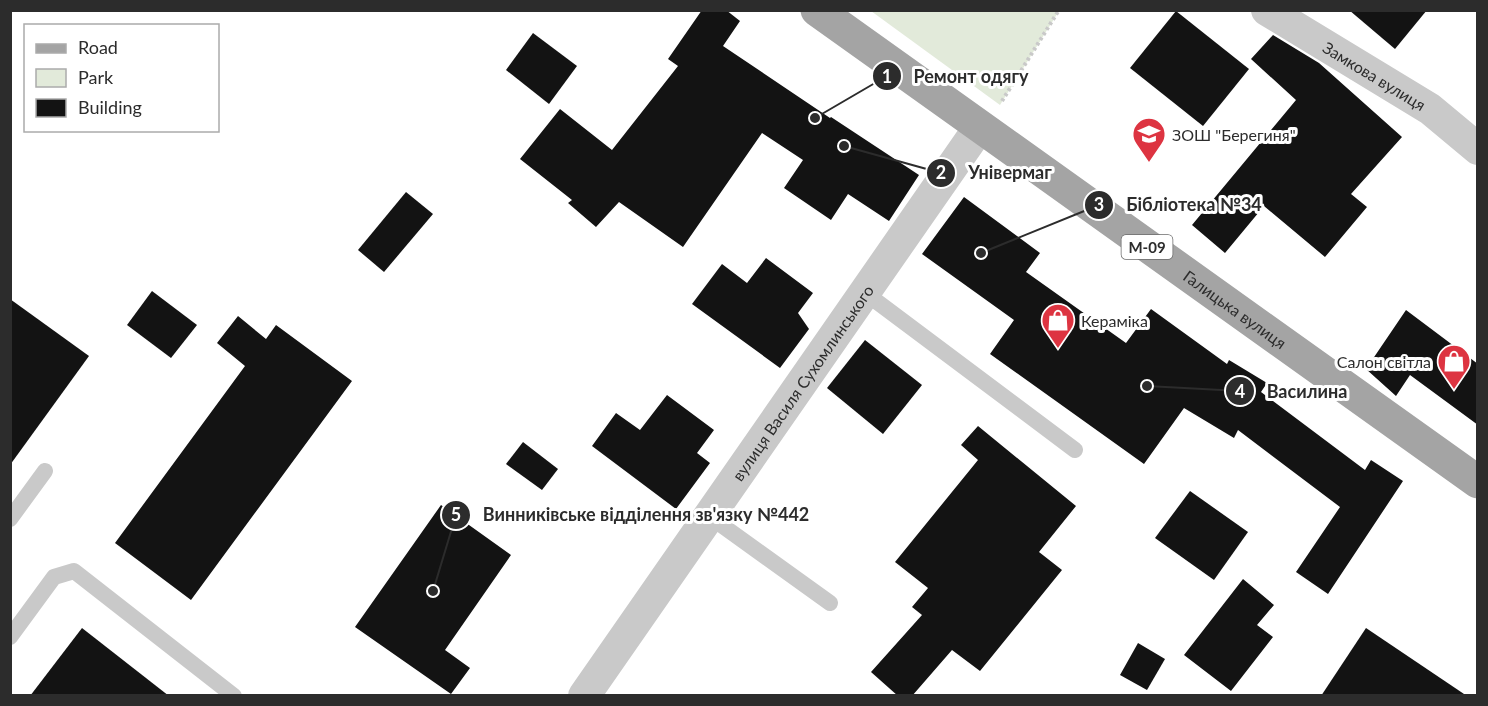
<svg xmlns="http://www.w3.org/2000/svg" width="1488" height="706" viewBox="0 0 1488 706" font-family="Lato,sans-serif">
	<rect width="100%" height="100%" fill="#fff"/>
	<!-- green -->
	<polygon fill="#e2eada" points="871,11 1059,11 1000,105"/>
	<!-- building -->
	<g fill="#131313">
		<polygon points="702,10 726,10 740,21 723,46 830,118 831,117 919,175 889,221 848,194 831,220 784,188 803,160 762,133 683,247 619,202 596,227 568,203 572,200 520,159 560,109 612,150 678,66 668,59"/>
		<polygon points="1349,10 1427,10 1395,49"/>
		<polygon points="1176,11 1249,69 1203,126 1130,68"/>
		<polygon points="533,33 577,66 549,104 506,70"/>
		<polygon points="1273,35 1319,63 1402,137 1351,194 1367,207 1325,257 1264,206 1225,253 1192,225 1296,100 1251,59"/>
		<polygon points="406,192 433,214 384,272 358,250"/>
		<polygon points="964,197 1040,253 1026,272 1126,343 1151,309 1227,364 1229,360 1267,383 1261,392 1365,470 1371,460 1403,481 1328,594 1296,572 1340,507 1238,430 1234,438 1184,408 1144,464 990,354 1014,320 922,254"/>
		<polygon points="766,258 813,293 798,313 809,329 780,368 692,304 722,264 747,283"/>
		<polygon points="152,291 197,325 171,358 127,325"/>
		<polygon points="10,299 89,356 10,465"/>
		<polygon points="1406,310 1478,364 1478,425 1410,375 1396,396 1366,369"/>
		<polygon points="238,316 266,339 276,325 352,381 191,600 115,543 245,366 217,343"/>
		<polygon points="865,340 922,385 883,434 827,388"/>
		<polygon points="667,395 714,430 697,453 710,463 676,509 592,446 616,413 640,430"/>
		<polygon points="978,426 1076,506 1039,552 1062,570 980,671 952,650 912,696 898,696 871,672 922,615 912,607 928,588 895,562 978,460 961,445"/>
		<polygon points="523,442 558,469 542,490 506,464"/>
		<polygon points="1190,491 1248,532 1214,580 1155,538"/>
		<polygon points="441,505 511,555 445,650 470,668 451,694 355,627"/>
		<polygon points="1243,579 1274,605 1257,625 1273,637 1231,691 1184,655"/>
		<polygon points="82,628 169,696 30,696"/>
		<polygon points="1366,628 1467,696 1321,696"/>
		<polygon points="1138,643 1165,659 1147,690 1120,675"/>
	</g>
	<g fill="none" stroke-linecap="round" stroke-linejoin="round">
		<!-- path -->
		<polyline stroke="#c9c9c9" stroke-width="4" stroke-dasharray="3 3" stroke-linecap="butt" points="1002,101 1059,10"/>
		<!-- service -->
		<g stroke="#c9c9c9" stroke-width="16">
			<polyline points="864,292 1075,450"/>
			<polyline points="709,516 830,603"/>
			<polyline points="10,519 45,471"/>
			<polyline points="10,637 54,577 74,571 234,696"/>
		</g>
		<!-- minor -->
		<g stroke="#c9c9c9" stroke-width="32">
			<path id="s1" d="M1267,10L1430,109L1478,149"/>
			<path id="s2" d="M584,696L979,128"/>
		</g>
		<!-- primary -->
		<path stroke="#a4a4a4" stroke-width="33" id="s3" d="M817,10L1478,482"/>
	</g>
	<!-- icons -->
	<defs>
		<symbol id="school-pin" viewBox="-11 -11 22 30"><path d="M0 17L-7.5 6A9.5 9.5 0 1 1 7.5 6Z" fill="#dd3441" stroke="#fff"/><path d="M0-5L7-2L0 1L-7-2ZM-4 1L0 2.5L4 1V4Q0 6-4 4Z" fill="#fff"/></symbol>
		<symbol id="shop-pin" viewBox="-11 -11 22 30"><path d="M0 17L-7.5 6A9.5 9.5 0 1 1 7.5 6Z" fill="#dd3441" stroke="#fff"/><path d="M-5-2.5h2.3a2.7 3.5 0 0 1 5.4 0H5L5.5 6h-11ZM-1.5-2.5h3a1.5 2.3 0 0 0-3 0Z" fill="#fff"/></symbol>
	</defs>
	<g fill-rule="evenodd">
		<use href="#school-pin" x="1130" y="115" width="38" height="52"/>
		<use href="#shop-pin" x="1039" y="301" width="38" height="52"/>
		<use href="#shop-pin" x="1435" y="342" width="38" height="52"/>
	</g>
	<g text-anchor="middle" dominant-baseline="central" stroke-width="6" stroke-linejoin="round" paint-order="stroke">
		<!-- shield labels -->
		<rect fill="#fff" stroke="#6b6b6b" stroke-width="1.5" x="1121.5" y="235" width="51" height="24" rx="4.5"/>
		<g font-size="15" font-weight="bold" fill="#2c2c2c">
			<text x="1147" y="247">М-09</text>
		</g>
		<!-- street labels -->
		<g font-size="16" fill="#2c2c2c" stroke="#fff">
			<text stroke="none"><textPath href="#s1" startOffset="126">Замкова вулиця</textPath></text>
			<text stroke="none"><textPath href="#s3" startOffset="514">Галицька вулиця</textPath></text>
			<text stroke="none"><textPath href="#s2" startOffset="382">вулиця Василя Сухомлинського</textPath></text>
		</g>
		<!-- poi labels -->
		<g font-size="16" fill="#2c2c2c" stroke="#fff" text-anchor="start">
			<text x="1172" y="134">ЗОШ "Берегиня"</text>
			<text x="1081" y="320">Кераміка</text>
			<text x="1431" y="361" text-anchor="end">Салон світла</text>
		</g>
	</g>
	<!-- callouts -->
	<path fill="none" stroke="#2c2c2c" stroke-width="2" d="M815 118L887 76M844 146L941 173M981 253L1099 205M1147 386L1240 391M433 591L456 515"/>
	<g fill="#2c2c2c" stroke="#fff" stroke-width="2">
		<circle cx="815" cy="118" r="6"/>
		<circle cx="844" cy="146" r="6"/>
		<circle cx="981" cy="253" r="6"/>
		<circle cx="1147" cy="386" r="6"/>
		<circle cx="433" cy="591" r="6"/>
		<circle cx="887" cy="76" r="15"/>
		<circle cx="941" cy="173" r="15"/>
		<circle cx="1099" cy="205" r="15"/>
		<circle cx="1240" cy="391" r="15"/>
		<circle cx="456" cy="515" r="15"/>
	</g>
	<g font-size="18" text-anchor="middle" font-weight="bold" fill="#fff">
		<text x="887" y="83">1</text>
		<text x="941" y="179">2</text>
		<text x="1099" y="211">3</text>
		<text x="1240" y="398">4</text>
		<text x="456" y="521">5</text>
	</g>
	<g font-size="18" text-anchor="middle" font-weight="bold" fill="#2c2c2c" stroke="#fff" stroke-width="6" stroke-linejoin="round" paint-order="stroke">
		<text x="971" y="83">Ремонт одягу</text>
		<text x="1010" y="179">Універмаг</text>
		<text x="1194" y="211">Бібліотека №34</text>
		<text x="1307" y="398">Василина</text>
		<text x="646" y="521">Винниківське відділення зв'язку №442</text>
	</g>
	<!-- border -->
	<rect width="1488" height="706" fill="none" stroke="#2c2c2c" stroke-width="24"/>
	<!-- legend -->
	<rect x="24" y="24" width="195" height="108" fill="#ffffff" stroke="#ababab" stroke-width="1.5"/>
	<rect x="36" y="44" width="30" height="9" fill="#a4a4a4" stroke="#ababab" stroke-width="1.5"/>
	<text x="78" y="54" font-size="18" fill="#2c2c2c">Road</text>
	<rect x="36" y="69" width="30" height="18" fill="#e2eada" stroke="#ababab" stroke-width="1.5"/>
	<text x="78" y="84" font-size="18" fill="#2c2c2c">Park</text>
	<rect x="36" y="99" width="30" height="18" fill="#131313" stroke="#ababab" stroke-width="1.5"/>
	<text x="78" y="114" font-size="18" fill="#2c2c2c">Building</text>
</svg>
